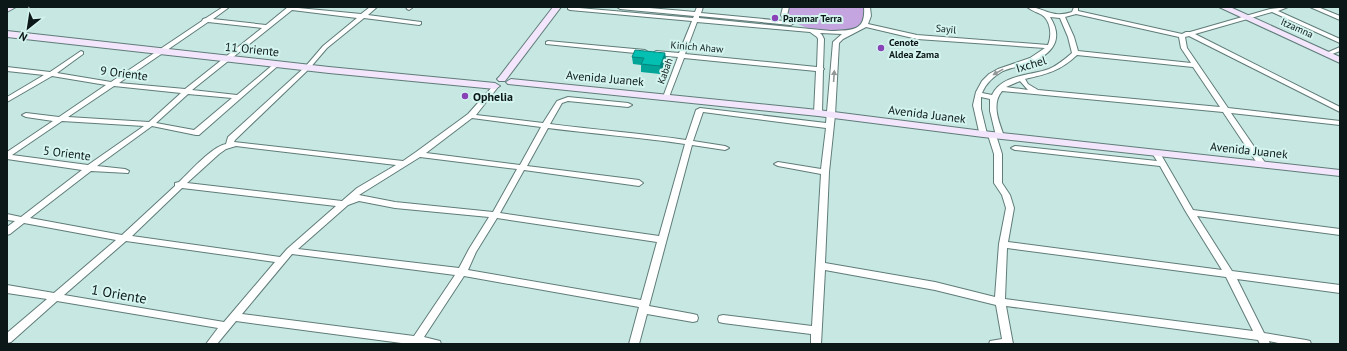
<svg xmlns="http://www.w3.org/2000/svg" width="1347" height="351" viewBox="0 0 1347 351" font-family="'PT Sans',sans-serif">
	<rect width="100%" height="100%" fill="#c7e7e2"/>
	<!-- green -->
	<path fill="#c5a5df" d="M789,7H864L865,8L862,24C840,40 808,31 787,18Z"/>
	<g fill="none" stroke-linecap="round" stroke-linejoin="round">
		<defs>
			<g id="street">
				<path d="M223,7L228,8L213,19L266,25L288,7L361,14L370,7H377L368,15L421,22V24L419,25L364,18L327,48L309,69L235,140L234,142L403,161L416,152L468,114L493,86L495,85L498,87L476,115L543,123L557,101L568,97L628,103L632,105L628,107L568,101L562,103L550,124C595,130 641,133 686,140L696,110L700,108L826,123L833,42L842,34L820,33L822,35L824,39L823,68L824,69L823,70L822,113L818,115L814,113L816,71L684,58L669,97L666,99L664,98L663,97L678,57L656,55L653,53L656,51L679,53L692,21L570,10L568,9V7L693,18L694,16L620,9L617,7H638L695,12L697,7H703L701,13L784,21L781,15L783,7H789L787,15L794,23L791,25L699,16V18L831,31C851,30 866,32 864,7H870L871,16L868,24L917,35L1048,45C1052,36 1051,21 1042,15C1037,12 1032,11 1027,7C1044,7 1051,19 1072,12L1074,7H1078V11L1182,34L1186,32H1190L1270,9L1288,7L1278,11L1340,39V43L1272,12L1195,34L1340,107V112L1189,36L1185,37L1187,48L1228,108L1340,121V125L1231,113L1266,164L1262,166H1259L1223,112L1002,91C991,104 999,122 1004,136L1000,138L996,136L990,111V99L981,97V109L987,134L986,136H980L973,105L976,92L982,81L989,74L998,69L1030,58L1045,48L917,39L866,27L843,39L839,43L835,115L829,172L825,263L935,282L995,297L999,244L1006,208L1002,195L994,183V154L988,135L992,133L996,135L1002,154V183L1010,195L1014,208L1008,242L1222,270L1186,212L1160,166L1015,150L1011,148L1015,146L1157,161L1152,153L1156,151L1160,153L1193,210L1340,229V235L1197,216L1232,271L1340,285V293L1237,279L1264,333L1306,340L1310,341L1311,344H1283L1269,341L1270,344H1260L1258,340L1006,306L1013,344H989L990,341L1002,339L996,305L935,290L825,270L821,344H811V334L723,323L719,322L718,319L719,316L723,315L812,326L821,174L778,166L774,164L778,162L821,169L826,128L703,112L693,141L725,146L729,148L725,150L692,145L649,306L693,314L697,315L698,318L697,321L693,322L647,314L639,344H629L639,307L464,276L424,337L440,341L441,344H409L236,321L217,344H206L218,328L57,301L11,342L7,343V333L47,299L7,293V285L54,293L116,240L24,223L10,234L7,235V227L15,221L7,220V214L21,217L82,170L7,159V152L53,121L26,117L22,115L26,113L59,117L106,85L52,76L7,102V97L44,75L7,71V67L50,72L81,51L83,52V54L57,73L111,82L202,21L203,19L206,18ZM292,10L357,18L323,46L305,67L228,137L226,144C211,147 190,172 179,182L175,183V186L122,235L30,218L91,171L128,173L129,171L125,169L97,166L152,126L196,135H199L280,64L279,63H275L237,95L192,90ZM1076,14L1179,37L1181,48L1191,63L1078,51L1074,37L1065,17ZM1050,17L1060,18L1068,37L1072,53C1065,59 1058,65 1049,69C1030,76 1002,74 992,95L982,93C986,83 994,76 1003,71C1010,68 1017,67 1024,65C1049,57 1066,42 1050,17ZM208,22L262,28L185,89L119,83ZM697,22L810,32L817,37L818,39L817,67L685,54ZM1077,55L1193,67L1220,107L1038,90L1028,84L1025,79C1047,74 1060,71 1077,55ZM1020,81L1028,90L1006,87ZM114,86L181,93L149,122L68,117ZM188,94L232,98L194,130L156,123ZM472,118L541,127L520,165L426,153ZM62,121L144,126L88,165L12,155ZM548,128C593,134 639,137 685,144L659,236L500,213L524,170L639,186L643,183L639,180L527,166ZM236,146L396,165L357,188L342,201L187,183L219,154L226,149ZM420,157L517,169L493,212L395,202L359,195ZM182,188L336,206L287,249L280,257L132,236ZM359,201L395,208L489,217L469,249L459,268L298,249L348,205ZM497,218L657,242L641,300L468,270L476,252ZM126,241L275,262L224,322L64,295ZM1007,248L1226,277L1253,331L1005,299ZM292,254L455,275L414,336L242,314Z"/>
				<polygon points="406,7 412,7 412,8 409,10 407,9"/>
				<polygon points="1310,7 1318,7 1340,16 1340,20"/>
				<polygon points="548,41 645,50 648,52 645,54 546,44 546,42"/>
				<polygon points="1340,47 1340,51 1327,56 1324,54"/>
			</g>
			<g id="secondary">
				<polygon points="7,7 16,7 7,12"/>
				<polygon points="553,7 561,7 505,81 499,81 497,79 499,77"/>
				<polygon points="1219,7 1230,7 1340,57 1340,63"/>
				<polygon points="7,31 329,67 495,83 500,86 495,89 329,73 7,37"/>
				<polygon points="511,79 818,110 983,131 1340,170 1340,176 983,137 818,116 508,84 506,82"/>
			</g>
		</defs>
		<!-- street casing -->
		<use href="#street" stroke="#5f7c78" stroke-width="2"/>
		<!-- secondary casing -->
		<use href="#secondary" stroke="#5f7c78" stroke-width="2"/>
		<!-- street -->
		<use href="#street" fill="#fff" fill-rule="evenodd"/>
		<!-- secondary -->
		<use href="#secondary" fill="#f2e5fc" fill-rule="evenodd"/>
	</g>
	<!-- wall -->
	<polygon fill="#03a599" points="665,53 666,60 660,74 641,72 641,65 633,64 632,57"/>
	<!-- shaded-wall -->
	<polygon fill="#03867d" points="665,53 666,60 660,74 660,66"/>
	<!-- building -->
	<polygon fill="#04c0b2" stroke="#03867d" points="635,50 665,53 660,66 641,64 644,58 632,57"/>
	<!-- one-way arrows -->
	<defs><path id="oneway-solid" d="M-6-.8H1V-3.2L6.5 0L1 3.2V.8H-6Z"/></defs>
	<g fill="#929797">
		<use href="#oneway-solid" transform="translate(998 72) rotate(151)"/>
		<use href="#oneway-solid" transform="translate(834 76) rotate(-86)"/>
	</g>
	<!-- markers -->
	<g fill="#8943b7" stroke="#d4f4ef" stroke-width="1.5">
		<circle cx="775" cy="18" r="4"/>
		<circle cx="881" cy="48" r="4"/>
		<circle cx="465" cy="96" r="4"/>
	</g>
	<g text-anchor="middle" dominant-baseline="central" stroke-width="4" stroke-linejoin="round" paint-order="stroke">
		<!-- far-poi labels -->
		<g font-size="10" font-weight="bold" fill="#0c1817" stroke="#d4f4ef" text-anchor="start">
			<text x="783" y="18">Paramar Terra</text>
			<text x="889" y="42">Cenote<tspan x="889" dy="12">Aldea Zama</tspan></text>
		</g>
		<!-- far-street labels -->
		<g font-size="10" fill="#0c1817" stroke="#d4f4ef">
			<text transform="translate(1297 28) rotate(24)">Itzamna</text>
			<text transform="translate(946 29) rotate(5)">Sayil</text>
			<text transform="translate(697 47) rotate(5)">Kinich Ahaw</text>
			<text transform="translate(665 71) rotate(-70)">Kabah</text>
		</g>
		<!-- street labels -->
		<g font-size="12" fill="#0c1817" stroke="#d4f4ef">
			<text transform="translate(252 49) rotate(6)">11 Oriente</text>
			<text transform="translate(1031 64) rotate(-17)">Ixchel</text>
			<text transform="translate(124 73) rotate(7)">9 Oriente</text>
			<text transform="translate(605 78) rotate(5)">Avenida Juanek</text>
			<text transform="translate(927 114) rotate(7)">Avenida Juanek</text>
			<text transform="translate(1249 150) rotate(6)">Avenida Juanek</text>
			<text transform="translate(67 153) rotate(7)">5 Oriente</text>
		</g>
		<!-- poi labels -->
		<g font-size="12" font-weight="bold" fill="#0c1817" stroke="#d4f4ef" text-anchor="start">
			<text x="473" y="96">Ophelia</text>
		</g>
		<!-- near-street labels -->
		<g font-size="14" fill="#0c1817" stroke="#d4f4ef">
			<text transform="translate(119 294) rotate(10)">1 Oriente</text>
		</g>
	</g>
	<!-- border -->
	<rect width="1347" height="351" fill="none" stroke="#0c1817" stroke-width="16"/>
	<!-- north arrow -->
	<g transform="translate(28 28) rotate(210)" stroke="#d4f4ef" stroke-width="3" paint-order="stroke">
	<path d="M0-3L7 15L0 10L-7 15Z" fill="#0c1817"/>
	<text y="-6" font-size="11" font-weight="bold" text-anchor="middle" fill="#0c1817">N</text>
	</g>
</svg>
